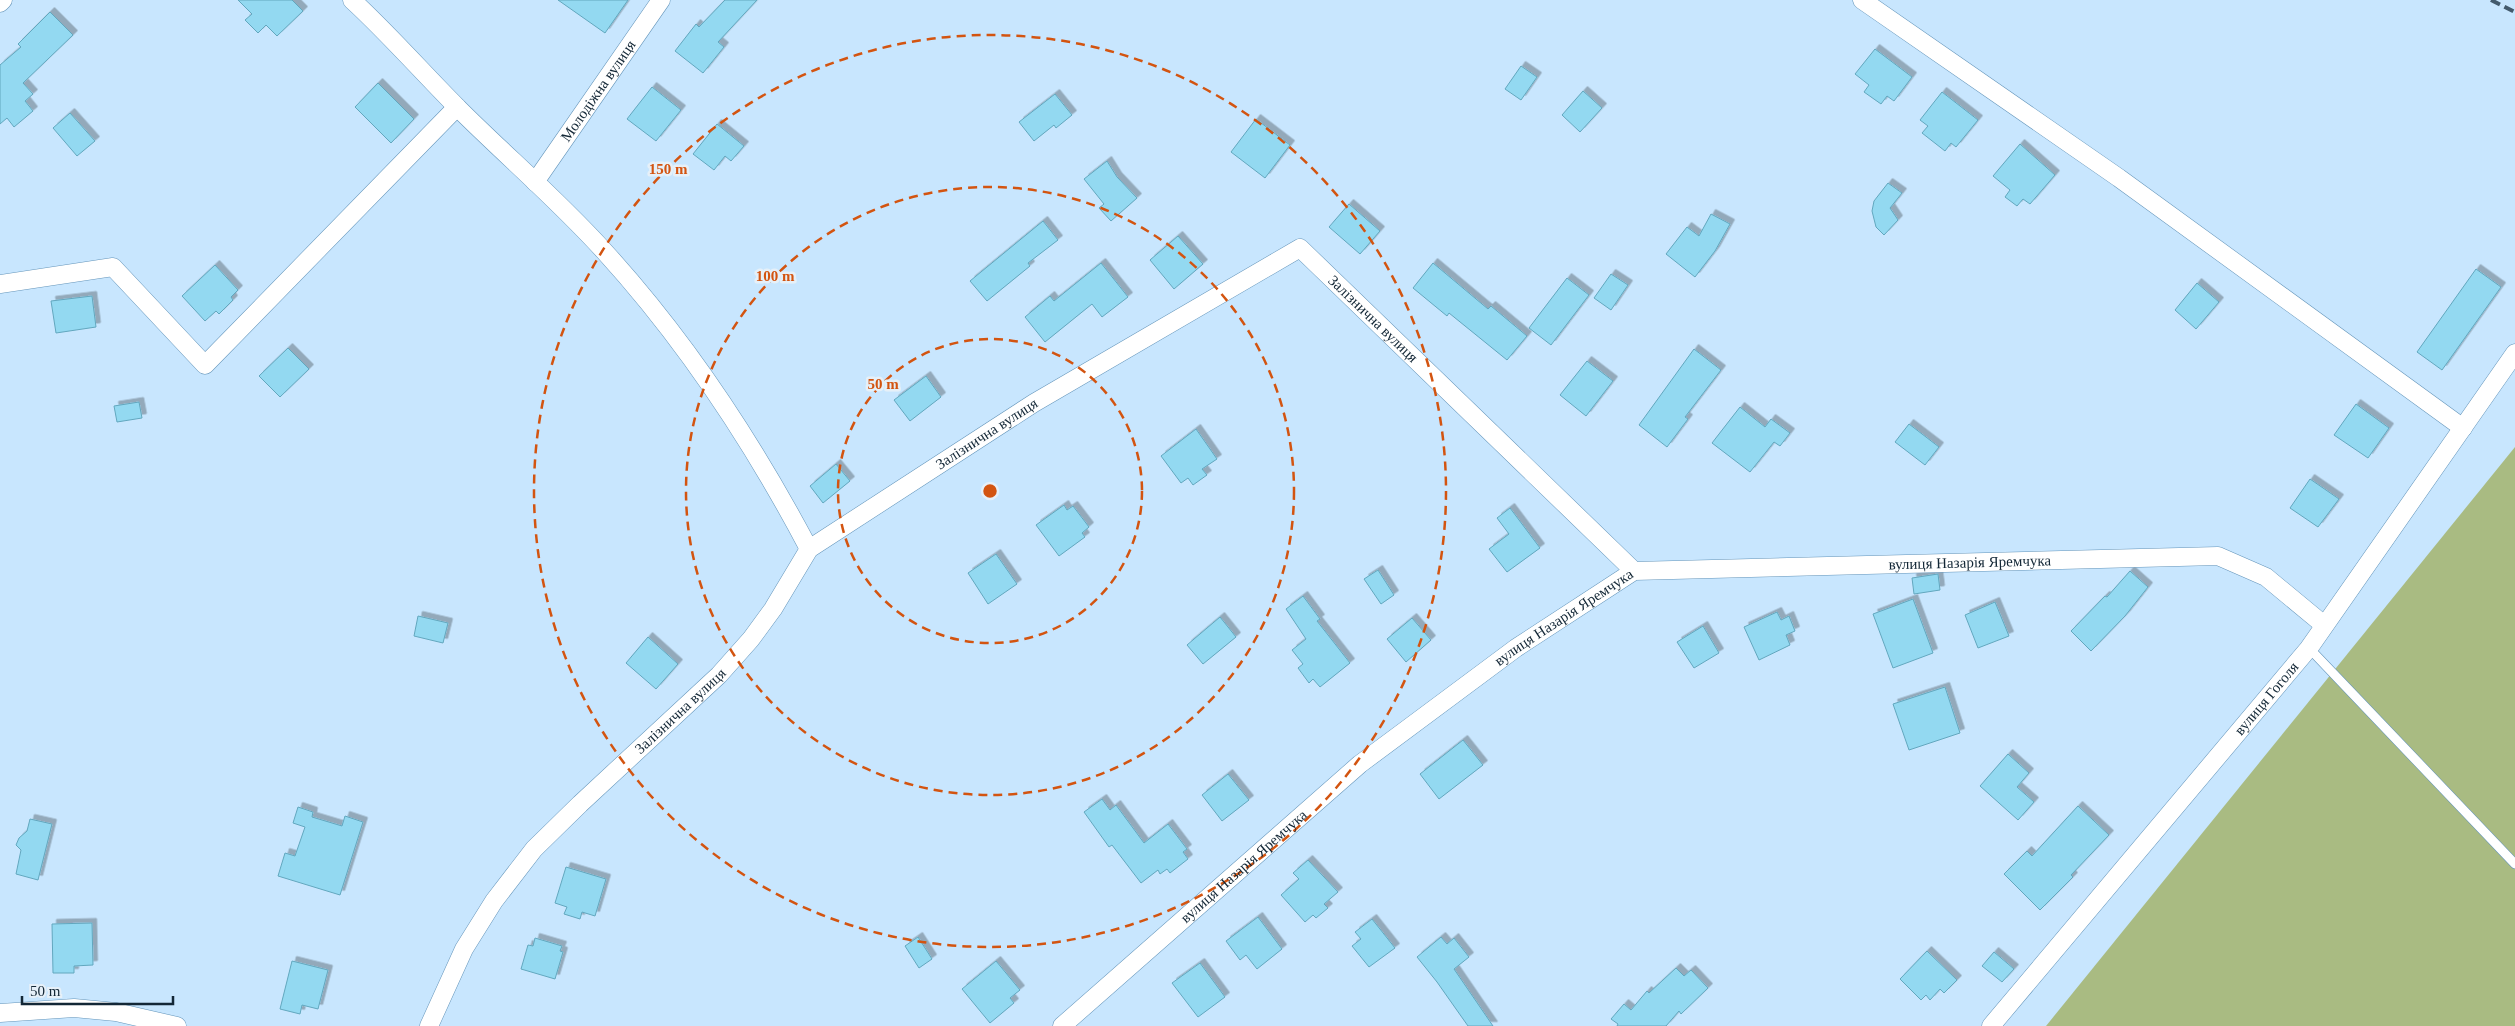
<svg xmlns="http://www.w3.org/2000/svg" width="2515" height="1026" viewBox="0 0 2515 1026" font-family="Georgia,serif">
	<defs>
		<filter id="shadow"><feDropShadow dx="4.5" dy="-4.5" stdDeviation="0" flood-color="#0004"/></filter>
	</defs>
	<rect width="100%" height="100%" fill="#c8e6fe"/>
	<!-- green -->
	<polygon fill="#a9bb82" points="2515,447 2515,1026 2046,1026"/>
	<!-- building -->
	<g fill="#93d9f1" stroke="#62a7be" filter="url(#shadow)">
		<polygon points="238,0 292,0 303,11 277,36 266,25 258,33 245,20 252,14"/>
		<polygon points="558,0 628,0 605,33"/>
		<polygon points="725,0 757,0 718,42 724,47 703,73 675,51 696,24 699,27"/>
		<polygon points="50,12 73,35 23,83 33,94 25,101 33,111 14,127 7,118 0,124 0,65 21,47 18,44"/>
		<polygon points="1875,49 1912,77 1894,101 1887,96 1881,104 1864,92 1869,85 1855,74"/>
		<polygon points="1521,66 1537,77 1521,100 1505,89"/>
		<polygon points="378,83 414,119 391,143 355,107"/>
		<polygon points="652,87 681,110 656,141 627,119"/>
		<polygon points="1583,91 1602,108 1580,132 1562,115"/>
		<polygon points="1942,92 1978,120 1956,147 1951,143 1945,151 1922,133 1928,126 1920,120"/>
		<polygon points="1055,94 1072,115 1056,128 1054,125 1034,141 1019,122"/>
		<polygon points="70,113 95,141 77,156 53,128"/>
		<polygon points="1256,119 1290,145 1265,178 1231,152"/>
		<polygon points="717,124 744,146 731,161 725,156 714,170 693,154"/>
		<polygon points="2020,144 2055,175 2030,204 2023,199 2017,206 2005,197 2010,190 1993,176"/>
		<polygon points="1107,161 1117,177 1137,198 1111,221 1099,208 1104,204 1084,179"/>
		<polygon points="1888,183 1902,193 1890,208 1898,220 1884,235 1876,227 1872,211 1874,201"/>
		<polygon points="1349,204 1380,231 1360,254 1329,227"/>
		<polygon points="1711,214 1730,224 1715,251 1695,277 1666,254 1687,227 1699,236"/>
		<polygon points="1043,221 1058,240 1028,263 1030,266 987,301 970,281"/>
		<polygon points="1178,236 1203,264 1174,289 1150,260"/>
		<polygon points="1101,263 1128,297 1102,317 1092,304 1045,342 1025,317 1050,296 1054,301"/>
		<polygon points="1433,263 1488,309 1491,306 1527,336 1507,360 1449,313 1447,316 1413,288"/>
		<polygon points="215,265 238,290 231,297 233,300 219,314 216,311 205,321 182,296"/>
		<polygon points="2476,269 2501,287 2442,370 2417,352"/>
		<polygon points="1611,274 1628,285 1611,310 1594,298"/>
		<polygon points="1567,278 1589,295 1551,345 1529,328"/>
		<polygon points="2197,283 2219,302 2196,329 2175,310"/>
		<polygon points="92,296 96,327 56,333 51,301"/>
		<polygon points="288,348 309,369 280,397 259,376"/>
		<polygon points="1694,349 1721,370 1685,417 1688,419 1667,447 1639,425"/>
		<polygon points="1587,361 1613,381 1586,416 1560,395"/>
		<polygon points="926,376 941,397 910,421 894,400"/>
		<polygon points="139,402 142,418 117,422 114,406"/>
		<polygon points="2356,404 2389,428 2368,458 2334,435"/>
		<polygon points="1740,407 1765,427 1771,419 1790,433 1780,446 1774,442 1750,472 1712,443"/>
		<polygon points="1909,424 1939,447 1925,465 1895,442"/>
		<polygon points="1196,429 1217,459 1202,469 1207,475 1193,485 1188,478 1181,483 1161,456"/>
		<polygon points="836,464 850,481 823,503 810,486"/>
		<polygon points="2310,479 2339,499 2318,527 2290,508"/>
		<polygon points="1064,505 1067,510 1073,506 1089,527 1082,533 1085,537 1059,556 1036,525"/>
		<polygon points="1510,508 1540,548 1507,572 1489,549 1509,534 1497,518"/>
		<polygon points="996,554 1017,584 988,604 968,573"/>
		<polygon points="1378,570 1394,595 1381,604 1364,579"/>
		<polygon points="2130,571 2148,587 2125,616 2091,651 2071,631 2105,596 2107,597"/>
		<polygon points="1938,574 1940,590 1914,594 1912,578"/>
		<polygon points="1303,596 1320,619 1317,621 1350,663 1320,687 1313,679 1309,683 1298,668 1303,664 1292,650 1306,639 1286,609"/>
		<polygon points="1913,599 1933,653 1893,668 1873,614"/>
		<polygon points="1995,602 2009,636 1978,648 1965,615"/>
		<polygon points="1777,612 1781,620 1789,616 1795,631 1786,635 1790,645 1759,660 1744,627"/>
		<polygon points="418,616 448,623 443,643 414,636"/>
		<polygon points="1220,617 1236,637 1203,664 1187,645"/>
		<polygon points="1412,618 1431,640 1406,662 1387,639"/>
		<polygon points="1703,626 1719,653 1694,668 1677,642"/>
		<polygon points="648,637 678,664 656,689 626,663"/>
		<polygon points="1945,687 1960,733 1909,750 1893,704"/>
		<polygon points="1463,740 1483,765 1439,799 1420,774"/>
		<polygon points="2008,754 2029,773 2017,787 2034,802 2018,820 1980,786"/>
		<polygon points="1228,774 1249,800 1222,821 1202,795"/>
		<polygon points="1102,799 1110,810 1116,805 1144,843 1168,824 1187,849 1183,852 1188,859 1170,873 1167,869 1160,874 1158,870 1141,883 1112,845 1109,847 1084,812"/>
		<polygon points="2078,806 2109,835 2071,875 2073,877 2040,910 2004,874 2027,851 2032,856"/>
		<polygon points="298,807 313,812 312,817 342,826 345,816 363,822 340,895 278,876 285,853 295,856 305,827 293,823"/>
		<polygon points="30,819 52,824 38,880 16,874 21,850 16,845 19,838 27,831"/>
		<polygon points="1308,860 1338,892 1324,904 1328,908 1316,918 1313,915 1305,922 1281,895 1299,879 1293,873"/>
		<polygon points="566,867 606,879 595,916 582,912 580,919 564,914 567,907 555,903"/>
		<polygon points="1258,917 1282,949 1257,969 1246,955 1240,960 1226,941"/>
		<polygon points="1372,919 1395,948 1369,967 1352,946 1361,939 1355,932"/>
		<polygon points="92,923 93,965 74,966 74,973 53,973 52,924"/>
		<polygon points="918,937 932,959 919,968 905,946"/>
		<polygon points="1441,937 1447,944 1454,938 1469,957 1454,969 1493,1026 1468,1026 1437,982 1417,957"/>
		<polygon points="535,938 562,946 560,951 563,952 555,979 521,969 528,945 533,946"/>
		<polygon points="1927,951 1957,980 1944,993 1940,989 1930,1000 1926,995 1921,1000 1900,979"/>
		<polygon points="1994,952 2014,969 2002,982 1982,966"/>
		<polygon points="292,961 328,970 318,1009 302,1005 300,1014 280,1009"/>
		<polygon points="996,961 1020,990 1010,998 1014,1003 990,1023 962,989"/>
		<polygon points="1200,963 1225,997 1198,1017 1172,983"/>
		<polygon points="1676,968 1684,976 1691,970 1708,988 1681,1014 1679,1011 1666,1026 1617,1026 1618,1024 1611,1019 1624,1004 1631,1010 1647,991 1649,993"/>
	</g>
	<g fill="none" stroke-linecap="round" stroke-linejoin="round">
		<defs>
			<polyline id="lane" points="2309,648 2515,864"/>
			<g id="street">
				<path d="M352,0C389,34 422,72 458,108C506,156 558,200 604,251C686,341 752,441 809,549"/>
				<polyline points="1862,0 2119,178 2463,428"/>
				<polyline points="0,3 3,0"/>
				<path id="s1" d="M535,182L661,0"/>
				<polyline points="0,284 113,267 205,365 457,107"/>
				<polyline points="0,1013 74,1008 116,1012 177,1026"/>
				<path id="s2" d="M429,1026L464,949L494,901L534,849L580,804L719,675L751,639L773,609L809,549L1034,403L1300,248L1634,571"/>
				<path id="s3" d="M1062,1026L1360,764L1516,648L1634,571L2218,556L2266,577L2324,625"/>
				<path id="s4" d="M1991,1026L2309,648L2515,353"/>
			</g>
		</defs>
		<!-- lane casing -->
		<use href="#lane" stroke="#6495ba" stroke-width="10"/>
		<!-- street casing -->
		<use href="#street" stroke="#6495ba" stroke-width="19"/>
		<!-- lane -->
		<use href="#lane" stroke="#fff" stroke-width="9"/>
		<!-- street -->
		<use href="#street" stroke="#fff" stroke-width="18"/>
		<!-- rail -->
		<polyline stroke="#435a6c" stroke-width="4" stroke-dasharray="10 5" stroke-linecap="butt" points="2491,0 2515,12"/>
	</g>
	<!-- distance rings -->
	<g fill="none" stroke="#d35410" stroke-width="2.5" stroke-dasharray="9 6">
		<circle cx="990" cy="491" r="152"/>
		<circle cx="990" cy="491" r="304"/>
		<circle cx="990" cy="491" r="456"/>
	</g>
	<g text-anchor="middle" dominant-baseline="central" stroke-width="5" stroke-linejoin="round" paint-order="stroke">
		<!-- street labels -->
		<g font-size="15" fill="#132736" stroke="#e6f0f8">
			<text stroke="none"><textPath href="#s1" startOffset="111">Молодіжна вулиця</textPath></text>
			<text stroke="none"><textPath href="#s2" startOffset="1294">Залізнична вулиця</textPath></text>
			<text stroke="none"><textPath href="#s2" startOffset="828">Залізнична вулиця</textPath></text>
			<text stroke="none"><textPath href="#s3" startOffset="1068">вулиця Назарія Яремчука</textPath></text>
			<text stroke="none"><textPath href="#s3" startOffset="648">вулиця Назарія Яремчука</textPath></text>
			<text stroke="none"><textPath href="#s4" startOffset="428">вулиця Гоголя</textPath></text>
			<text stroke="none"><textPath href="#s2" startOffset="408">Залізнична вулиця</textPath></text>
			<text stroke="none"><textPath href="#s3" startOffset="242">вулиця Назарія Яремчука</textPath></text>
		</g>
	</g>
	<circle cx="990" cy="491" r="8" fill="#d35410" stroke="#e6f0f8" stroke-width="2.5"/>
	<g font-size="15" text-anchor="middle" font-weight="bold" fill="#d35410" stroke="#e6f0f8" stroke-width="5" stroke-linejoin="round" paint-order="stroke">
		<text x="668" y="174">150 m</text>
		<text x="775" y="281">100 m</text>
		<text x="883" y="389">50 m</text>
	</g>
	<!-- scale -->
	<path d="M22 996v8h151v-8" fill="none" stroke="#132736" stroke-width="2.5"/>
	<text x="30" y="996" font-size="15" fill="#132736" stroke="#e6f0f8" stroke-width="4" paint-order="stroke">50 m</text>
</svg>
